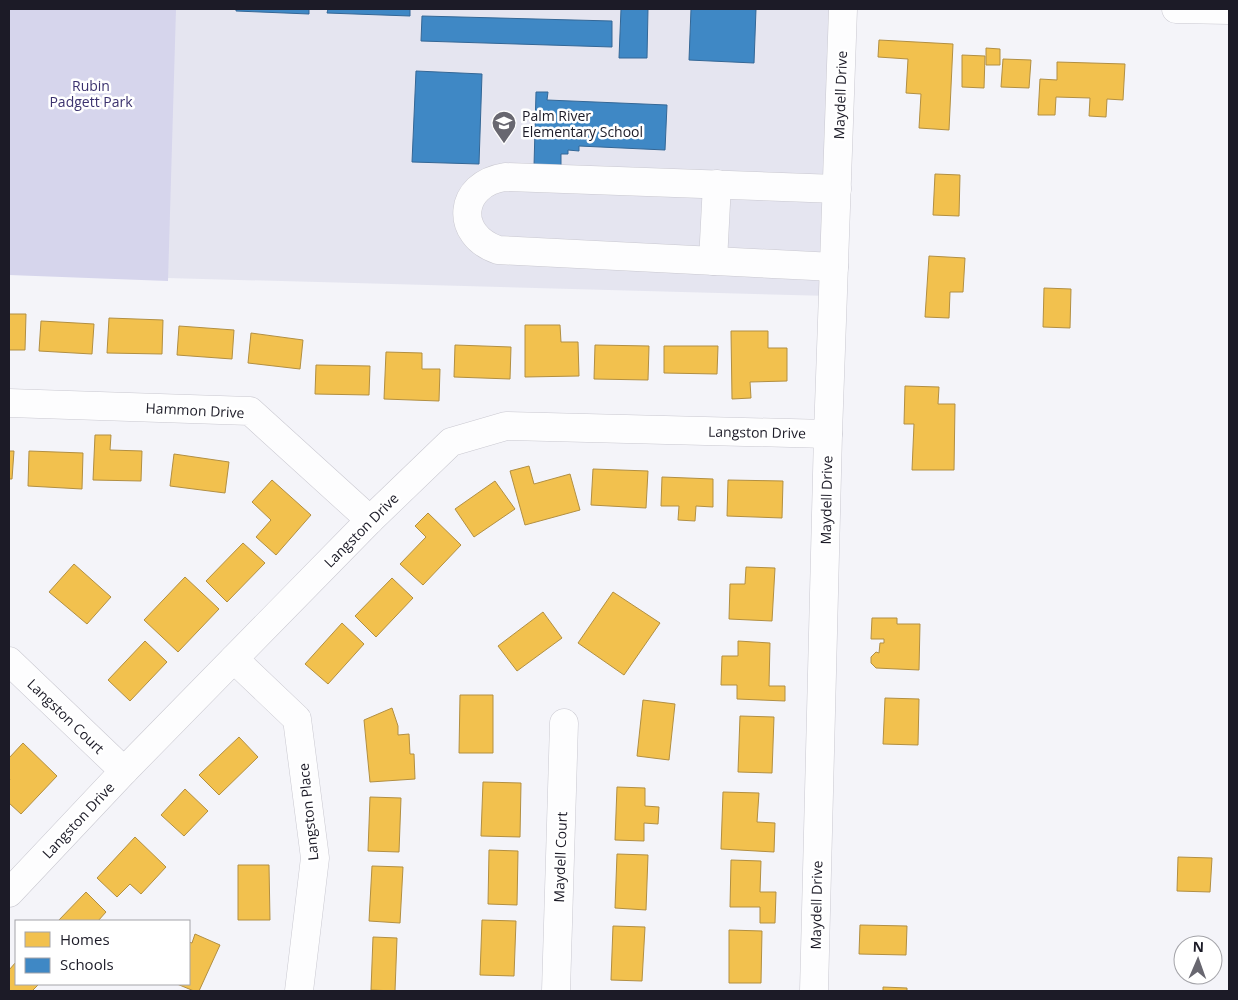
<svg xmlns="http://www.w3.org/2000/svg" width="1238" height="1000" viewBox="0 0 1238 1000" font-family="'Open Sans',sans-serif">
	<rect width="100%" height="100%" fill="#f4f4f9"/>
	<!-- built -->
	<polygon fill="#e5e5f0" points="174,9 843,9 830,296 167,278"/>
	<!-- green -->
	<polygon fill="#d6d5ec" points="9,9 176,9 168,281 9,275"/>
	<!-- homes -->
	<g fill="#f2c14e" stroke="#b28f42">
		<polygon points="879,40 953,44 949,130 919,128 921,94 906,93 908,59 878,57"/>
		<polygon points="986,48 1000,49 1000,65 986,65"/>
		<polygon points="962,55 985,56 984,88 962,87"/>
		<polygon points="1003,59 1031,60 1029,88 1001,87"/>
		<polygon points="1057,62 1125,64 1123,100 1107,99 1106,117 1089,116 1090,98 1056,97 1055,115 1038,115 1040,79 1057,80"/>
		<polygon points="935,174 960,175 959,216 933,215"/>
		<polygon points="929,256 965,258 963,292 950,292 949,318 925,317"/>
		<polygon points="1044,288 1071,289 1070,328 1043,327"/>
		<polygon points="9,314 26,314 25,350 9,350"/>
		<polygon points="109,318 163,320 162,354 107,353"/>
		<polygon points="41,321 94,324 92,354 39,351"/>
		<polygon points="525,325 560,325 561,342 578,342 579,376 525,377"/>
		<polygon points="179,326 234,330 232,359 177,355"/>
		<polygon points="731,331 768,331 768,348 787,348 787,381 750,382 751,398 732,399"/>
		<polygon points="251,333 303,340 300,369 248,363"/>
		<polygon points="455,345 511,347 510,379 454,377"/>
		<polygon points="595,345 649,346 648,380 594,379"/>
		<polygon points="664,346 718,346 717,374 664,373"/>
		<polygon points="386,352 422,353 422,369 440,369 439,401 384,399"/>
		<polygon points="316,365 370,366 369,395 315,394"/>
		<polygon points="905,386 939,387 938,404 955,404 954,470 912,470 914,424 904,424"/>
		<polygon points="95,435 111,435 110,450 142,451 141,481 93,480"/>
		<polygon points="9,451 14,451 12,479 9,479"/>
		<polygon points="29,451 83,453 82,489 28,486"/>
		<polygon points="174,454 229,462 225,493 170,486"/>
		<polygon points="529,466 534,484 570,474 580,510 525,525 510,471"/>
		<polygon points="593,469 648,471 646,508 591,505"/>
		<polygon points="662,477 713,479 713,507 696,506 695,521 678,520 679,506 661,506"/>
		<polygon points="272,480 311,515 276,555 256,537 271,520 252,502"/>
		<polygon points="728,480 783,481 782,518 727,516"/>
		<polygon points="495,481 515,509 474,537 455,509"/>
		<polygon points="428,513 461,545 423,585 400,564 426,537 415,526"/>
		<polygon points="243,543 265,563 227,602 206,581"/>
		<polygon points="74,564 111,597 87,624 49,592"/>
		<polygon points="746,567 775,568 772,621 729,619 730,584 745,584"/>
		<polygon points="185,577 219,609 178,652 144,620"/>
		<polygon points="392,578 413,598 376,637 355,616"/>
		<polygon points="613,592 660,623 624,675 578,643"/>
		<polygon points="543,612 562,638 517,671 498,646"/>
		<polygon points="872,618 897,618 897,624 920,624 919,670 876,668 871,663 871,657 876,652 879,653 880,643 884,643 884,639 871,639"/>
		<polygon points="342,623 364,644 328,684 305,664"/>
		<polygon points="145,641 167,662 130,701 108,680"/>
		<polygon points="738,641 770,643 769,686 785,686 785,701 737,699 737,685 721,685 722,656 738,656"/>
		<polygon points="460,695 493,695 493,753 459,753"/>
		<polygon points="885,698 919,699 918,745 883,744"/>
		<polygon points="643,700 675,704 669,760 637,756"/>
		<polygon points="392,708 398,726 398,735 409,734 410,754 414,754 415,779 370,782 364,720"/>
		<polygon points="740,716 774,717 772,773 738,772"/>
		<polygon points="239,737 258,757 219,795 199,775"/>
		<polygon points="23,743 57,776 21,814 9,803 9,781 10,780 9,778 9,758"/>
		<polygon points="483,782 521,783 520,837 481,836"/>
		<polygon points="617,787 645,788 645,806 659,807 658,824 644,823 644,841 615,840"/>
		<polygon points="185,789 208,811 184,836 161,815"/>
		<polygon points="723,792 759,793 757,822 775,823 774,852 721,849"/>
		<polygon points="370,797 401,798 399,852 368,851"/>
		<polygon points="135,837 166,867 141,894 130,884 117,897 97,878"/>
		<polygon points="489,850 518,851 517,905 488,904"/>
		<polygon points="617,854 648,855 646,910 615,908"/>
		<polygon points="1178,857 1212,858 1210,892 1177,891"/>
		<polygon points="731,860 761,861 760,892 776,892 775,923 760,923 760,907 730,907"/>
		<polygon points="238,865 269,865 270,920 238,920"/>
		<polygon points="372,866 403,867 400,923 369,921"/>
		<polygon points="86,892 106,912 98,921 58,921"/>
		<polygon points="482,920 516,921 514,976 480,975"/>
		<polygon points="860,925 907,926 906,955 859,954"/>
		<polygon points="613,926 645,927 642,981 611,980"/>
		<polygon points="729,930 762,931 761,983 729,983"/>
		<polygon points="195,934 220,945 199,991 194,991 177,984 189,984 189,942 192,943"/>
		<polygon points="373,937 397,938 395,991 371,990"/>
		<polygon points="16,962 16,984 39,984 32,991 9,991 9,970"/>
		<polygon points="883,987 907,988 907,991 883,991"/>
	</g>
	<!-- schools -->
	<g fill="#3f88c5" stroke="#346796">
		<polygon points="236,9 309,9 309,14 236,11"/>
		<polygon points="328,9 410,9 410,16 327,13"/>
		<polygon points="621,9 648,9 647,58 619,58"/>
		<polygon points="691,9 756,9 754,63 689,60"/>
		<polygon points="422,16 612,21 612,47 421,41"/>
		<polygon points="416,71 482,74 479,164 412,162"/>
		<polygon points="536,92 548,92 547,100 667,105 665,150 579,146 579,151 568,150 568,154 561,154 561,167 534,166"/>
	</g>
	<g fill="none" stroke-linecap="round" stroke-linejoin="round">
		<defs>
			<g id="minor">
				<polyline points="1176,9 1229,10"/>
				<polyline points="713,261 717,184"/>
				<path d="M834,267L498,250C454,235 458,184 505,177L837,189"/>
				<polyline points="9,403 250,411 370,520"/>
				<polyline points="234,659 297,719 315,858 299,991"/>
				<polyline points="9,661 124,771"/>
				<polyline points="9,893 124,771 370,520 451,442 506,426 828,434"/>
				<polyline points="556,991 564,723"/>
				<polyline points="814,991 828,434 843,9"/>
			</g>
		</defs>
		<!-- minor casing -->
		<use href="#minor" stroke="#c9c8d0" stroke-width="29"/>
		<!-- minor -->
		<use href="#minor" stroke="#fdfdfe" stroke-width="28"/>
	</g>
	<!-- icons -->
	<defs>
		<symbol id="school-pin" viewBox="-11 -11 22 30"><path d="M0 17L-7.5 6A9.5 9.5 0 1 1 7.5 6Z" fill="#686770" stroke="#fff"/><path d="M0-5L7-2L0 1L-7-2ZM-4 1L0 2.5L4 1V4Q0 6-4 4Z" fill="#fff"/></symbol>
	</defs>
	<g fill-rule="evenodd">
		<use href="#school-pin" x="490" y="109" width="28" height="38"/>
	</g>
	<g text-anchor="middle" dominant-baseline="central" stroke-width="5" stroke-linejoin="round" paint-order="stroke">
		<!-- park labels -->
		<g font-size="14" fill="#3b326e" stroke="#fff">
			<text x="91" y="85">Rubin<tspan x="91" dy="16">Padgett Park</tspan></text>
		</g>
		<!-- street labels -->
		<g font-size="14" fill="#1c1b27" stroke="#fff">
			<text transform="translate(840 95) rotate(-88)">Maydell Drive</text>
			<text transform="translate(195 410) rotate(3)">Hammon Drive</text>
			<text transform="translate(757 432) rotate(1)">Langston Drive</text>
			<text transform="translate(826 500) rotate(-89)">Maydell Drive</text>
			<text transform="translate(361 530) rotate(-45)">Langston Drive</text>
			<text transform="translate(66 716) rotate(44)">Langston Court</text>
			<text transform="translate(308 812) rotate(-96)">Langston Place</text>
			<text transform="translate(78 820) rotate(-47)">Langston Drive</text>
			<text transform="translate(560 857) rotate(-88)">Maydell Court</text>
			<text transform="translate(816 905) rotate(-89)">Maydell Drive</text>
		</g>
		<!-- poi labels -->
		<g font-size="14" fill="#1c1b27" stroke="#fff" text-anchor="start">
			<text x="522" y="115">Palm River<tspan x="522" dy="16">Elementary School</tspan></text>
		</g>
	</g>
	<!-- border -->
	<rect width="1238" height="1000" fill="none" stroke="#1c1b27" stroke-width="20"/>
	<!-- legend -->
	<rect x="15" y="920" width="175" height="65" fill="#ffffff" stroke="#a4a4a9"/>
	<rect x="25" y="932" width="25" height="15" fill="#f2c14e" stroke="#a4a4a9"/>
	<text x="60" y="945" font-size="15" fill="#1c1b27">Homes</text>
	<rect x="25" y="958" width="25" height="15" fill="#3f88c5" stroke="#a4a4a9"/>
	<text x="60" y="970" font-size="15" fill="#1c1b27">Schools</text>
	<!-- north arrow -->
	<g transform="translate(1198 960) rotate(2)"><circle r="24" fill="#ffffff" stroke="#a4a4a9"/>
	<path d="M0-4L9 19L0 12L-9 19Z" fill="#686770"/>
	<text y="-8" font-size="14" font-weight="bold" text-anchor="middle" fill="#1c1b27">N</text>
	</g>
</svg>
